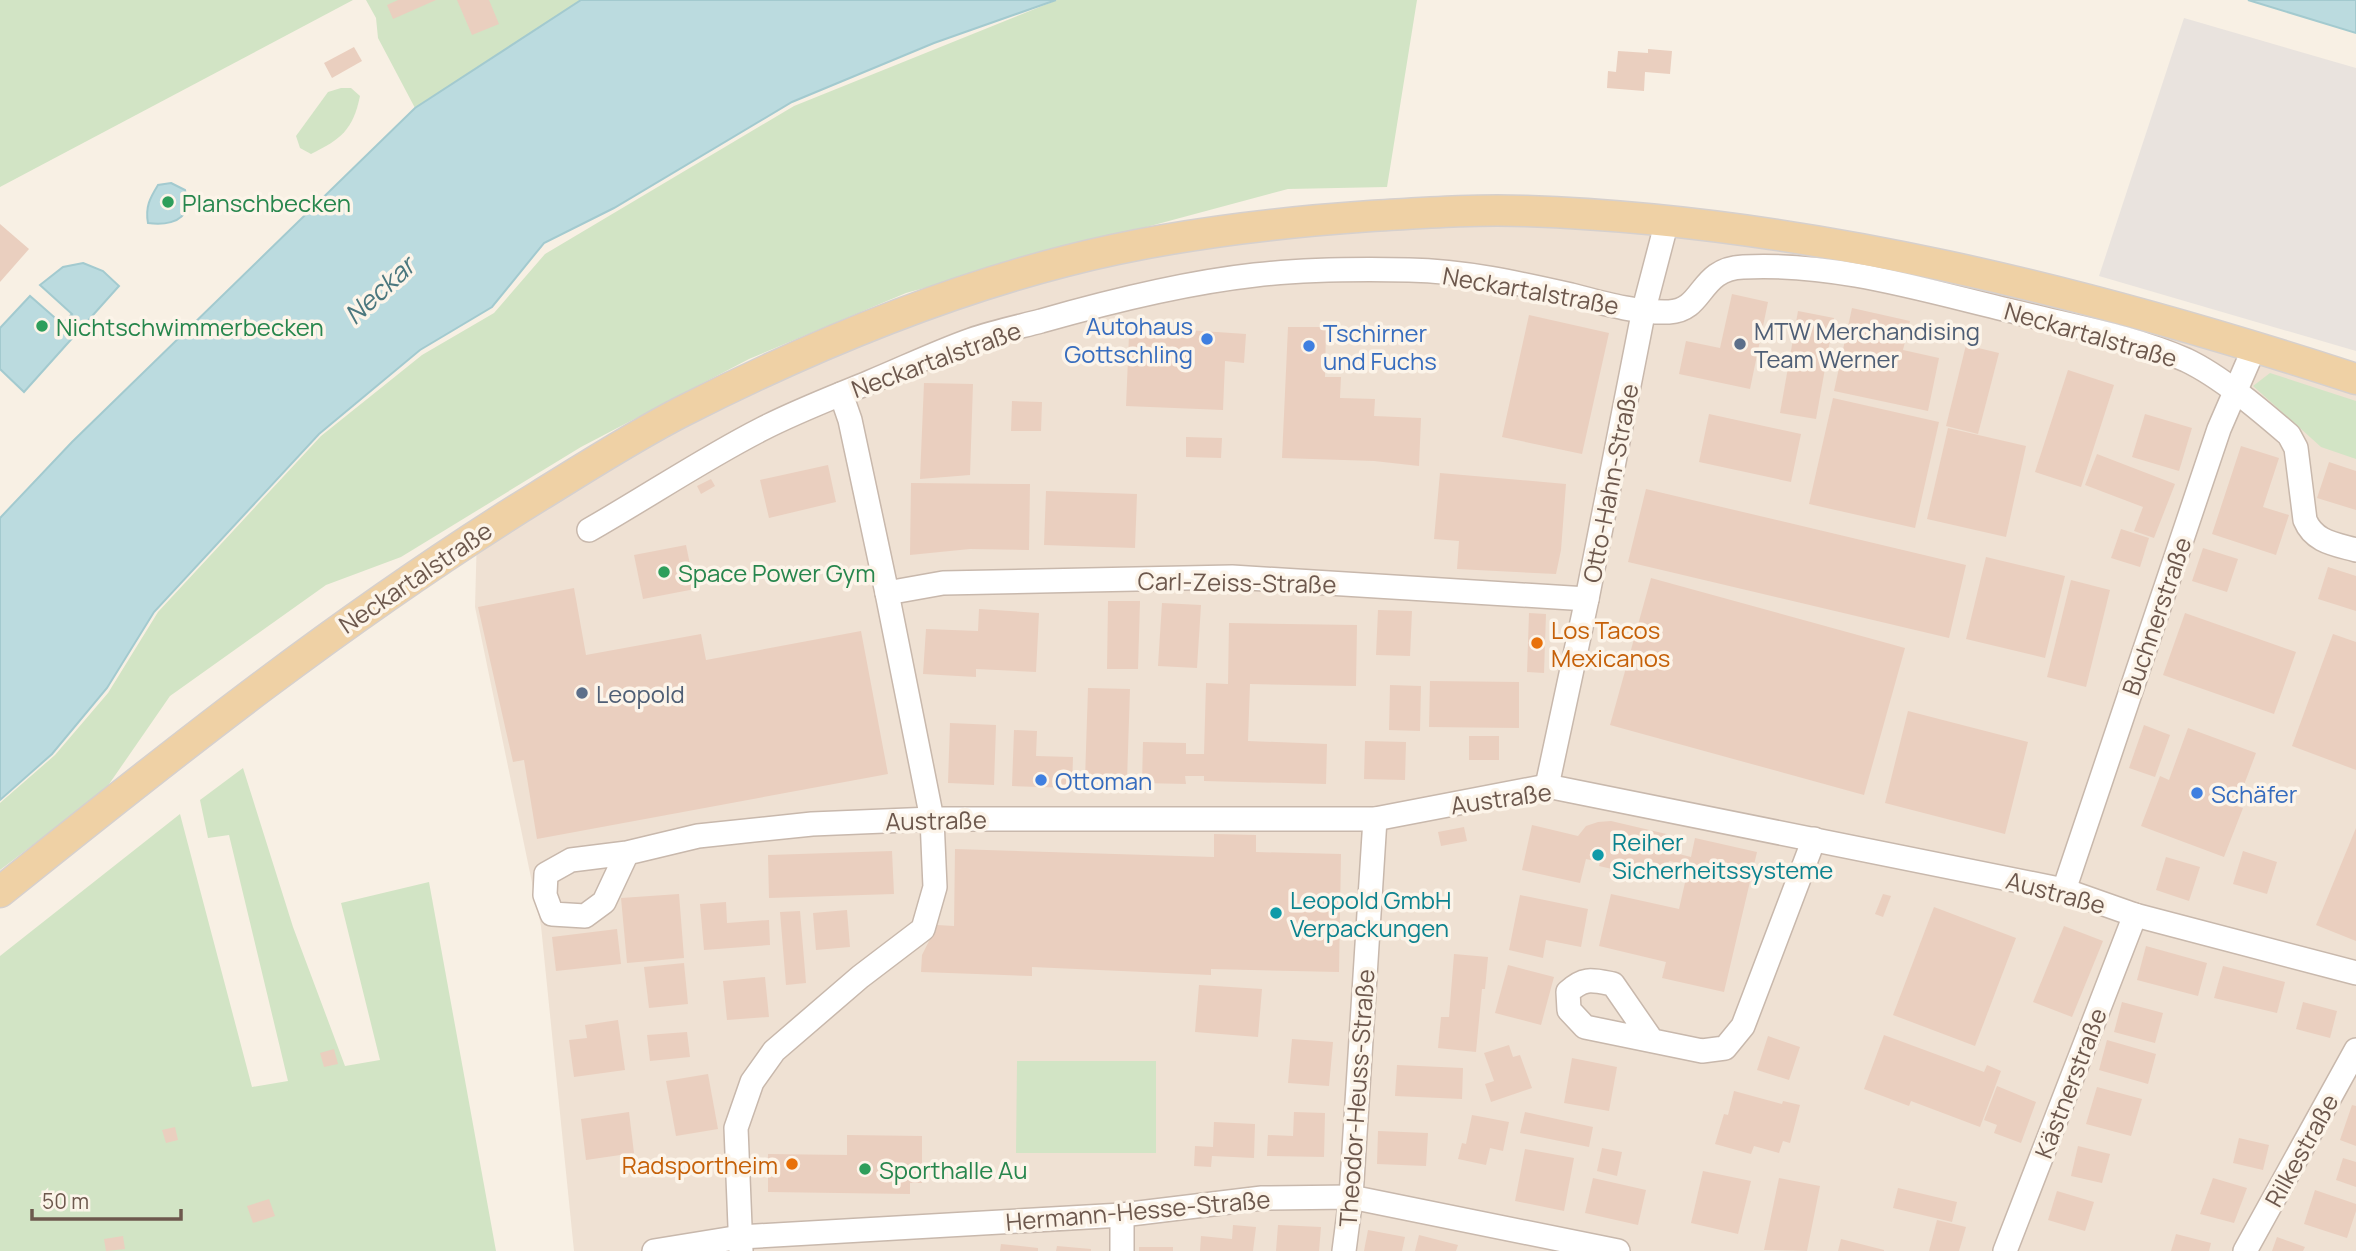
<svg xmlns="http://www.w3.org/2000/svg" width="2356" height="1251" viewBox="0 0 2356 1251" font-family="Manrope,sans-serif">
	<rect width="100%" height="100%" fill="#f8f0e4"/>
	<!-- residential -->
	<polygon fill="#efe1d3" points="1402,214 1808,240 2356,379 2356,1251 574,1251 541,926 475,607 477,534 679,413 1065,261"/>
	<!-- industrial -->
	<polygon fill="#e9e3de" points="2184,18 2356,68 2356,351 2099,276"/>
	<!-- green -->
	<g fill="#d2e4c5">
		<polygon points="0,0 353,0 0,187"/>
		<polygon points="366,0 581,0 415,108 378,38 376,18"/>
		<polygon points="1057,0 1417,0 1387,187 1288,189 1139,229 906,293 749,359 581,447 401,557 326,585 170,696 105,790 0,870 0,803 55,755 108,693 158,612 321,436 422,355 494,313 545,254 794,106"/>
		<path d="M341,88H351L360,96C353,130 341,139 311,154L300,148L296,136L328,92Z"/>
		<polygon points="2270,373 2356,401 2356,459 2321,447 2253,386"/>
		<polygon points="243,768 293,927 345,1066 380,1060 341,903 429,882 496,1251 0,1251 0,956 180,814 252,1087 288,1081 229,835 208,838 200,800"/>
		<polygon points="1017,1061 1156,1061 1156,1153 1016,1153"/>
	</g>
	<!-- water -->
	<g fill="#bbdbdf" stroke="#a3cacf" stroke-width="2">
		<polygon points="581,0 1056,0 934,43 792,102 614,208 544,243 492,307 420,350 319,434 154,612 107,688 52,754 0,800 0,518 72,442 415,108"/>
		<polygon points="2248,0 2356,0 2356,33"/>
		<path d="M171,183L185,190C186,195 188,203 187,207C183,224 161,225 148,223C145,207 150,198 158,185Z"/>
		<polygon points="83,263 103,271 119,286 24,392 0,369 0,328 30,296 62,324 72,314 40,285 63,267"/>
	</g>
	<!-- building -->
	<g fill="#eacfbf">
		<polygon points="398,0 436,0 393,19 387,5"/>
		<polygon points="457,0 489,0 499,24 472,35"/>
		<polygon points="354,47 362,61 332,78 324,63"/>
		<polygon points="1648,49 1672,51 1670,74 1645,72 1644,91 1607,88 1608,71 1616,72 1618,51 1648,53"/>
		<polygon points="0,224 29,249 0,282"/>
		<polygon points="1732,294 1768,302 1750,389 1679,374 1686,341 1720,348"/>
		<polygon points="1852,308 1910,321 1903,350 1939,358 1928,411 1834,391"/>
		<polygon points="1798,311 1834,318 1816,419 1780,413"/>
		<polygon points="1529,315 1609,333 1582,454 1502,437"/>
		<polygon points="1288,327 1326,327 1325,377 1341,377 1340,398 1375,399 1374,416 1421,418 1419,466 1374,461 1282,458"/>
		<polygon points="1187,330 1246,334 1244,363 1225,361 1223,410 1126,406 1129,335 1186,338"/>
		<polygon points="1966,345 1999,353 1978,434 1946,426"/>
		<polygon points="2068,370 2114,385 2081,487 2035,472"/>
		<polygon points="924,383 973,384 970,475 920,479"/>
		<polygon points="1833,398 1939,422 1915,528 1809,504"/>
		<polygon points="1012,401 1042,402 1041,431 1011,431"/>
		<polygon points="1709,414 1801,434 1791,482 1699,462"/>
		<polygon points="2145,414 2192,428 2179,471 2132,457"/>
		<polygon points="1948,428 2026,446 2006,537 1927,519"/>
		<polygon points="1186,437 1222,438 1221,458 1186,457"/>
		<polygon points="2241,446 2279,458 2263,507 2289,515 2276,555 2212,534"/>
		<polygon points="2097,454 2175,484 2154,538 2134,531 2143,507 2085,485"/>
		<polygon points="2329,462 2356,471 2356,510 2317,498"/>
		<polygon points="828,465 836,502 769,518 760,480"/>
		<polygon points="1440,473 1566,484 1561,550 1556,574 1457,569 1459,541 1434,539"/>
		<polygon points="711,479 715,486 701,494 697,486"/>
		<polygon points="911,483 1030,484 1029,550 970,549 910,555"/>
		<polygon points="1646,489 1966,565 1949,638 1628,562"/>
		<polygon points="1046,491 1137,494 1135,548 1044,545"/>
		<polygon points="2121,529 2149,538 2140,567 2111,558"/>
		<polygon points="686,545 695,589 643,599 634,555"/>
		<polygon points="2203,548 2238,559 2227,592 2192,581"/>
		<polygon points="1986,557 2065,576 2045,658 1966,639"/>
		<polygon points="2328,567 2356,576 2356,611 2318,599"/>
		<polygon points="1651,578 1905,648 1864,795 1610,725"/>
		<polygon points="2071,580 2110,590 2086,687 2047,677"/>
		<polygon points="574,588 586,655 701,634 706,660 861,631 888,774 537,839 524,760 513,762 478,607"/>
		<polygon points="1108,601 1140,601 1138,669 1107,669"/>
		<polygon points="1162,603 1201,605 1197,668 1158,666"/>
		<polygon points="979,609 1039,613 1036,672 976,669 976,677 923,674 926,629 978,631"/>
		<polygon points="1378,610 1412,611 1410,656 1376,655"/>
		<polygon points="1529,613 1546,614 1544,673 1527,672"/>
		<polygon points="2185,613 2296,652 2274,714 2163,675"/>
		<polygon points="1229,623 1357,625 1356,686 1250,684 1248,741 1327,744 1326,784 1204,781 1204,776 1185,776 1186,784 1142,783 1143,742 1186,743 1186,754 1204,754 1206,683 1228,684"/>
		<polygon points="2333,634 2356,642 2356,770 2292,746"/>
		<polygon points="1430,681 1519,682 1519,728 1429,727"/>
		<polygon points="1390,685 1421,686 1420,731 1389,730"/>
		<polygon points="1088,688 1130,689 1127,781 1085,780"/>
		<polygon points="1908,711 2028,742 2005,834 1885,803"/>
		<polygon points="950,723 996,725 994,785 948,783"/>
		<polygon points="2144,725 2170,735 2155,777 2129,768"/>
		<polygon points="2188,728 2256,753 2236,806 2243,808 2224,857 2141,826 2160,776 2169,780"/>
		<polygon points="1014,730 1037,731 1036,756 1073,757 1072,788 1012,786"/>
		<rect x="1469" y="736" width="30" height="24"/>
		<polygon points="1365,741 1406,742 1405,780 1364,779"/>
		<polygon points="1611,821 1675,836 1671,852 1691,857 1695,838 1757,852 1724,992 1662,978 1666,962 1599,946 1611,894 1679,909 1689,865 1669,861 1664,881 1599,866 1600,862 1586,859 1580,883 1522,870 1532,825 1578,836 1586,826 1598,822"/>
		<polygon points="1464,827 1467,841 1441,846 1438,832"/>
		<polygon points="2356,828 2356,941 2316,925"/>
		<polygon points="1214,834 1256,835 1256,852 1341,854 1339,972 1211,969 1211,975 1032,967 1032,976 921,972 922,955 937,925 954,926 955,849 1214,857"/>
		<polygon points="892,851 894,894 769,898 768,855"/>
		<polygon points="2243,851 2277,862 2267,894 2233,884"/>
		<polygon points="2166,857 2200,867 2189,901 2156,890"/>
		<polygon points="679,894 684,958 627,963 621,898"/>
		<polygon points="1883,894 1891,896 1883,917 1875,914"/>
		<polygon points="1520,895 1588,909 1581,947 1546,940 1543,958 1509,950"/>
		<polygon points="726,902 727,923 769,920 770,945 704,950 700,904"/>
		<polygon points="1934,907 2016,938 1975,1046 1893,1015"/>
		<polygon points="847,910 850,947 816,950 813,913"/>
		<polygon points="800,911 806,983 786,985 780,912"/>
		<polygon points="2064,926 2103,941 2072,1017 2033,1002"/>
		<polygon points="617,929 621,964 556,971 552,937"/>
		<polygon points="2146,946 2207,963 2198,996 2137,980"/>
		<polygon points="1454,954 1488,957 1485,989 1482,989 1476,1052 1438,1048 1441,1017 1449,1017"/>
		<polygon points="684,963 688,1004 649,1008 644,967"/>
		<polygon points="1508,965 1554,977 1541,1025 1495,1013"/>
		<polygon points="2223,966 2285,982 2277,1013 2214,998"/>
		<polygon points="765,977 769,1017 727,1020 723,981"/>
		<polygon points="1199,985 1262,989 1258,1037 1195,1032"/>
		<polygon points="2122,1002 2163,1013 2155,1043 2114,1032"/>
		<polygon points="2303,1002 2337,1011 2330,1038 2296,1029"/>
		<polygon points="618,1020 625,1070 574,1077 569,1040 587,1038 585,1025"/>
		<polygon points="687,1032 690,1057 650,1061 647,1035"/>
		<polygon points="1884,1035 1984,1072 1987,1065 2001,1071 1980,1127 1911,1101 1909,1106 1864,1089"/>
		<polygon points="1768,1036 1800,1047 1789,1080 1757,1070"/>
		<polygon points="1292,1039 1333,1042 1329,1086 1288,1083"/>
		<polygon points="2107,1040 2156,1054 2148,1084 2099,1070"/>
		<polygon points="1509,1045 1513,1057 1520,1055 1532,1088 1491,1102 1485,1084 1494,1081 1484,1053"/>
		<polygon points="334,1049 338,1064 324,1067 320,1053"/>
		<polygon points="1572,1058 1617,1067 1609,1111 1564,1103"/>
		<polygon points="1397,1065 1463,1068 1462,1099 1395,1096"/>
		<polygon points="708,1074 718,1129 676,1136 666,1081"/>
		<polygon points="1997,1086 2036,1102 2021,1143 1994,1133 1997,1125 1984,1120"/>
		<polygon points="2097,1087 2142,1099 2131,1136 2086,1124"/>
		<polygon points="1734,1091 1782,1104 1783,1101 1800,1105 1790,1143 1783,1141 1779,1153 1754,1146 1751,1154 1715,1144 1724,1114 1728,1115"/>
		<polygon points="2352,1105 2356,1106 2356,1146 2340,1140"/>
		<polygon points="629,1112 634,1153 586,1160 581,1119"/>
		<polygon points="1294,1112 1325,1113 1324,1157 1267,1156 1268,1135 1293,1136"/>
		<polygon points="1525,1112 1593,1127 1589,1147 1520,1133"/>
		<polygon points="1472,1115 1509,1122 1503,1151 1490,1148 1486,1165 1458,1159 1462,1143 1466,1144"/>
		<polygon points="1214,1122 1255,1124 1254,1158 1212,1156 1211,1167 1194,1166 1195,1146 1213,1147"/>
		<polygon points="175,1127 178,1140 166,1143 162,1130"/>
		<polygon points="1378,1131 1428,1133 1426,1166 1377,1164"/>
		<polygon points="847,1135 922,1136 922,1183 910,1183 910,1194 768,1192 768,1154 847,1155"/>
		<polygon points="2239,1138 2269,1145 2263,1170 2233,1163"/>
		<polygon points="2078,1146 2110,1154 2102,1183 2071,1176"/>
		<polygon points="1602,1148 1622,1152 1617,1176 1597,1171"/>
		<polygon points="1525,1149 1574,1158 1564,1211 1515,1201"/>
		<polygon points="2343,1158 2356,1162 2356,1187 2336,1180"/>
		<polygon points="1703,1171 1751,1181 1738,1234 1691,1223"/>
		<polygon points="1593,1178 1646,1190 1638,1225 1585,1213"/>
		<polygon points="1779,1178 1820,1186 1807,1251 1764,1250"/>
		<polygon points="2213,1178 2247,1188 2234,1223 2200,1214"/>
		<polygon points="1898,1188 1957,1202 1952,1222 1893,1208"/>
		<polygon points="2315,1190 2356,1204 2356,1211 2347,1238 2304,1224"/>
		<polygon points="2057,1191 2094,1202 2085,1231 2048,1220"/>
		<polygon points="269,1199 275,1216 253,1223 247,1206"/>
		<polygon points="1937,1220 1966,1227 1959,1251 1929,1251"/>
		<polygon points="1233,1225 1256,1227 1253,1251 1200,1251 1201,1236 1232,1239"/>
		<polygon points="1278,1225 1321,1227 1319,1251 1276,1251"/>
		<polygon points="1368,1230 1405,1237 1402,1251 1364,1251"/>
		<polygon points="2176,1234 2211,1243 2209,1251 2171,1251"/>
		<polygon points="1419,1235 1458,1245 1456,1251 1415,1251"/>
		<polygon points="123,1236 125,1249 106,1251 104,1239"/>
		<polygon points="2277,1237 2305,1247 2303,1251 2272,1251"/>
		<polygon points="1841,1239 1884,1250 1884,1251 1838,1251"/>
		<polygon points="1001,1244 1038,1248 1038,1251 1000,1251"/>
		<polygon points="1057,1246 1091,1249 1091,1251 1056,1251"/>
		<rect x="1139" y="1247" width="34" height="4"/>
	</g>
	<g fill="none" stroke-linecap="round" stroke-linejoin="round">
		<defs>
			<g id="minor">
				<path d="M589,530C647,497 703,459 762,429C797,411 834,397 870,382C904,368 937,352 971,340C994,332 1018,327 1041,321C1111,301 1183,283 1255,275C1306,269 1358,269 1409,270C1464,271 1518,283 1571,295C1602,303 1636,313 1669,312C1705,310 1698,269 1743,267C1837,262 1930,292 2020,313C2076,327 2134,337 2186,360C2220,376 2260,410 2289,435L2296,448L2305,520C2314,542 2335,544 2356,550"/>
				<polyline points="887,593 943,583 1232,577 1587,599"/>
				<polyline points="1547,786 1587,599 1644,309 1667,221"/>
				<polyline points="627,853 604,902 585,916 552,914 545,895 546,874 571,860 627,853 698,836 812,824 932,819 1375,819 1547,786 2064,890 2135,915 2356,973"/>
				<polyline points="2064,890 2219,429 2255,346"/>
				<path d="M1651,1039L1613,984C1592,980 1584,977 1568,992L1569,1010L1585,1027L1702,1051L1725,1048L1743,1026L1814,839"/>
				<polyline points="1122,1215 1122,1251"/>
				<polyline points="654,1251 740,1237 1122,1215 1262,1198 1351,1197 1618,1251"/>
				<polyline points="741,1251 736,1128 752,1082 774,1051 860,977 923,929 935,887 932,819 887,593 850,420 841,394"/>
				<polyline points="1344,1251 1351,1197 1375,819"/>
				<polyline points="2005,1251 2135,915"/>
				<polyline points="2245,1251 2356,1050"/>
			</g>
			<path id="major" d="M0,892C174,752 349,613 539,496C586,467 634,436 683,411C805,349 933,295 1066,261C1166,235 1269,223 1371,216C1422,213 1475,209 1526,211C1809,221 2088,292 2356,379"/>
		</defs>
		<!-- minor casing -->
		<use href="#minor" stroke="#c8b8ac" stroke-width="26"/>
		<!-- major casing -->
		<use href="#major" stroke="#d6d0cd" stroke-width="33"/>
		<!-- minor -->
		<use href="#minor" stroke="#fff" stroke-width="23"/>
		<!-- major -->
		<use href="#major" stroke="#efd1a5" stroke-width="30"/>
	</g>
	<!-- markers -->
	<g fill="#2e9e5b" stroke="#fcf4e9" stroke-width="2.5">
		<circle cx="168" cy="202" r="7"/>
		<circle cx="42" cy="326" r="7"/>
		<circle cx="664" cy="572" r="7"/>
		<circle cx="865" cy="1169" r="7"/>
	</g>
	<g fill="#3f7fe0" stroke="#fcf4e9" stroke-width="2.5">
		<circle cx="1207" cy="339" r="7"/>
		<circle cx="1309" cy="346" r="7"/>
		<circle cx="1041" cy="780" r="7"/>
		<circle cx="2197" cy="793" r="7"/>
	</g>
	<g fill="#5c6f8a" stroke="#fcf4e9" stroke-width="2.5">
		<circle cx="1740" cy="344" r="7"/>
		<circle cx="582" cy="693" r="7"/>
	</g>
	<g fill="#e8710a" stroke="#fcf4e9" stroke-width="2.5">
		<circle cx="1537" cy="643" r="7"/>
		<circle cx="792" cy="1164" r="7"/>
	</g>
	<g fill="#0f9aa8" stroke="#fcf4e9" stroke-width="2.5">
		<circle cx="1598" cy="855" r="7"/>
		<circle cx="1276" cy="913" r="7"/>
	</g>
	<g text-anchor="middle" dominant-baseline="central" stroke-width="7" stroke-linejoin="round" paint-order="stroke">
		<!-- leisure labels -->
		<g font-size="24" fill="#27864d" stroke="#fcf4e9" text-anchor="start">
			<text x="182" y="202">Planschbecken</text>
			<text x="56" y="326">Nichtschwimmerbecken</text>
			<text x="678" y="572">Space Power Gym</text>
			<text x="879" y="1169">Sporthalle Au</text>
		</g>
		<!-- street labels -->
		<g font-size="24" fill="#6d584d" stroke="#fcf4e9">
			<text transform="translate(1531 290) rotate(10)">Neckartalstraße</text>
			<text transform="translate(2091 334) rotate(16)">Neckartalstraße</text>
			<text transform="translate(936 359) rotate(-20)">Neckartalstraße</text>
			<text transform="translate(1610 483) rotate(-79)">Otto-Hahn-Straße</text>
			<text transform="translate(415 577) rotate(-34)">Neckartalstraße</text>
			<text transform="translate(1237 582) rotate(1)">Carl-Zeiss-Straße</text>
			<text transform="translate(2156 616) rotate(-71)">Buchnerstraße</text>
			<text transform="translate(1501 798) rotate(-8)">Austraße</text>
			<text transform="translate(936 820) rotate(-1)">Austraße</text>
			<text transform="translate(2056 892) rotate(15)">Austraße</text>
			<text transform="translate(2070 1083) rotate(-69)">Kästnerstraße</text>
			<text transform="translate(1356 1098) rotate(-86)">Theodor-Heuss-Straße</text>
			<text transform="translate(2301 1150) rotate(-61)">Rilkestraße</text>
			<text transform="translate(1138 1210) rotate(-5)">Hermann-Hesse-Straße</text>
		</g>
		<!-- shop labels -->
		<g font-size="24" fill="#366cbe" stroke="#fcf4e9" text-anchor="start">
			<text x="1193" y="325" text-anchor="end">Autohaus<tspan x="1193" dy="28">Gottschling</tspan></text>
			<text x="1323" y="332">Tschirner<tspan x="1323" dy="28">und Fuchs</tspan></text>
			<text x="1055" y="780">Ottoman</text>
			<text x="2211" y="793">Schäfer</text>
		</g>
		<!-- service labels -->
		<g font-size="24" fill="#4e5e75" stroke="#fcf4e9" text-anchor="start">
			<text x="1754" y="330">MTW Merchandising<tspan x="1754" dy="28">Team Werner</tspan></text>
			<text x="596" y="693">Leopold</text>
		</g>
		<!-- food labels -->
		<g font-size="24" fill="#c56008" stroke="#fcf4e9" text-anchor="start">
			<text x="1551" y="629">Los Tacos<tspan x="1551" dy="28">Mexicanos</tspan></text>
			<text x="778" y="1164" text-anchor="end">Radsportheim</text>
		</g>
		<!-- culture labels -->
		<g font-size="24" fill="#0d838f" stroke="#fcf4e9" text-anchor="start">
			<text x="1612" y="841">Reiher<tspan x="1612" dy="28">Sicherheitssysteme</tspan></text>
			<text x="1290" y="899">Leopold GmbH<tspan x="1290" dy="28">Verpackungen</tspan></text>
		</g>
		<!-- water labels -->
		<g font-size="26" font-style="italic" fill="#4b777e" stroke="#fcf4e9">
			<text transform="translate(379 290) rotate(-43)">Neckar</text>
		</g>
	</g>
	<!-- scale -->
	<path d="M32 1209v10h149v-10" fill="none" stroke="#6d584d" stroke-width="3.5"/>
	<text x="42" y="1209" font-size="21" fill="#6d584d" stroke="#fcf4e9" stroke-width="5" paint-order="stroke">50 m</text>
</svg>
